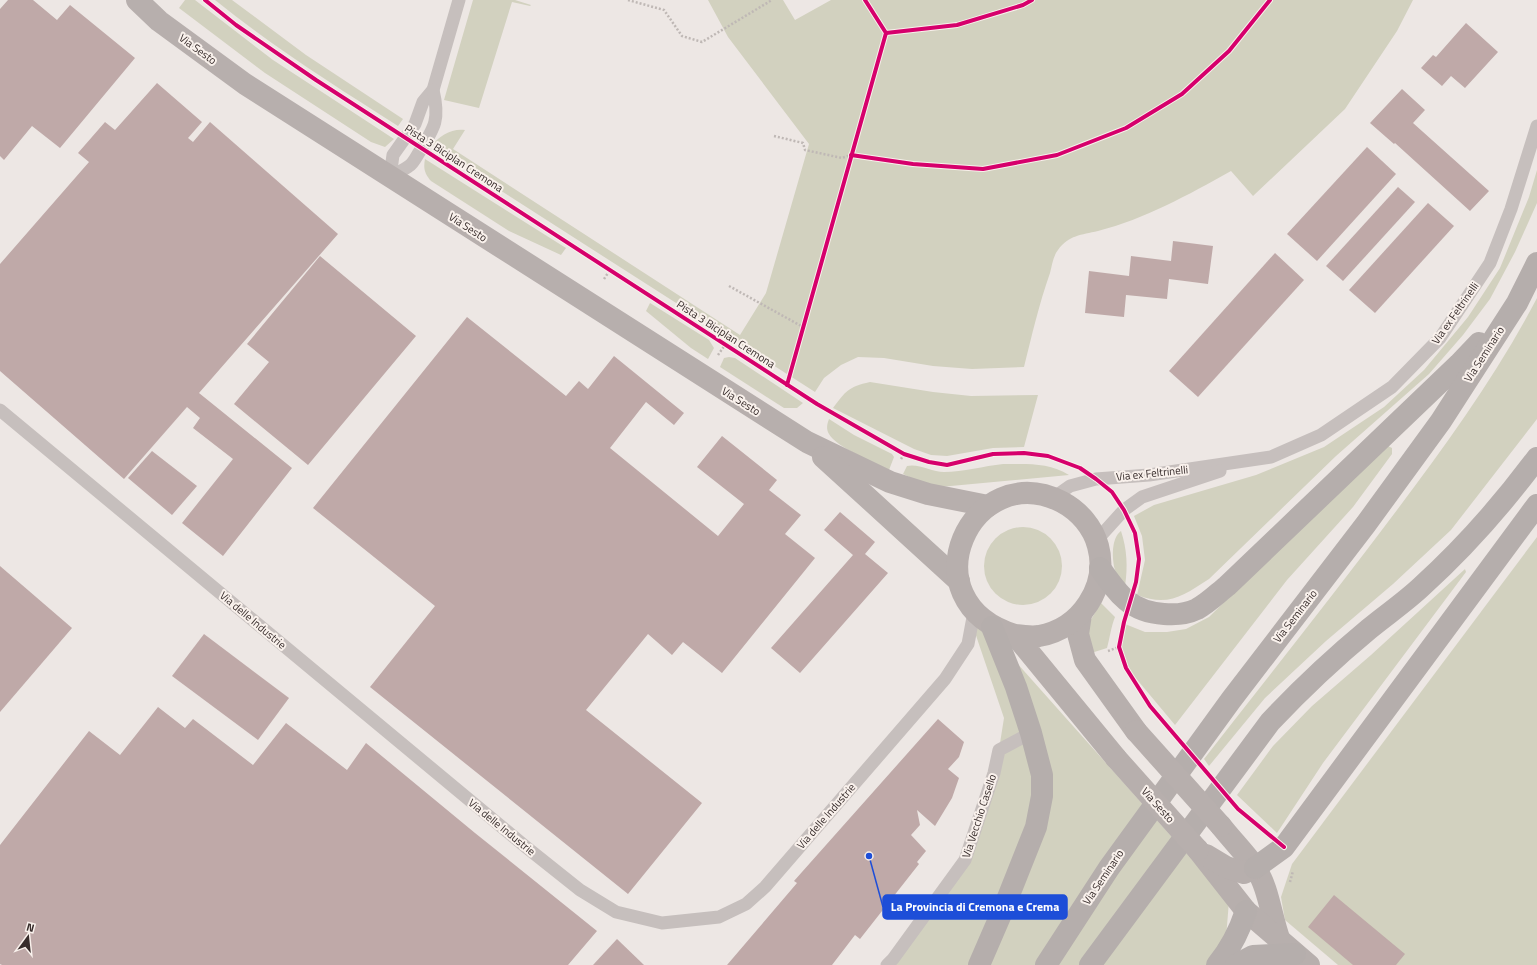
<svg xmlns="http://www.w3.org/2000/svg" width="1537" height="965" viewBox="0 0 1537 965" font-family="'Titillium Web',sans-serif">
	<rect width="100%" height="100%" fill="#ede7e4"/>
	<!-- green -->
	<g fill="#d2d1bf">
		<polygon points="185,0 195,0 273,60 394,139 385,147 371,142 265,73 179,8"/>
		<path d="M215,0H232L306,55L403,119L398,126C335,86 273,47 215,0Z"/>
		<polygon points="473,0 515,0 531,5 530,6 512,2 479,108 444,100"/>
		<path d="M708,0H783L795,20L831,0H1413L1397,31L1345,109L1253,196L1231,171C1188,195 1145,219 1098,231C1081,235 1069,235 1058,250C1053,256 1052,266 1050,273C1039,304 1032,335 1024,367L972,369L933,366L884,358L858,357L841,365L824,378L815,392L431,146C439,136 452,128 465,130L453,149L740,335L766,293L809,144L728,37Z"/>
		<path d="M425,159L566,248L561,255L509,231L431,181C425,174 423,169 425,159Z"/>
		<path d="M1537,170V203L1515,252L1490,299L1463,335L1429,374L1336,456L1209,579C1183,596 1168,607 1137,595L1145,560L1142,536L1134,516L1154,505L1256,475L1324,447L1384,407L1424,370L1468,317L1500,268L1529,197Z"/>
		<path d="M1537,298V419L1451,530L1393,584L1326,641L1265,698L1209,766L1204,759C1269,676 1334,594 1397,510C1448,442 1498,373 1537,298Z"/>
		<polygon points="650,303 709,340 714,348 708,359 691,348 646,311"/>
		<polygon points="729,357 735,358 803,403 797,408 784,408 720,367 724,358"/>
		<path d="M870,382L933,392L971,396L1038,395L1024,447L993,448L947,456L931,455L914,449L833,408C846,391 848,387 870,382Z"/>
		<path d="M829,419L854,435L892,454L894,457L889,470C875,463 836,447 829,434C826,429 827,424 829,419Z"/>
		<polygon points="1388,446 1392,448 1392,454 1353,507 1287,580 1175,725 1129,670 1121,648 1125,624 1145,632 1167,632 1186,629 1209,617 1379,450"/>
		<path d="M1003,464C1026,464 1049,462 1069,475L940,487L922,483L903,474L907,466C918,463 932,472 944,472C963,472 984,466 1003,464Z"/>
		<circle cx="1023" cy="566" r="39"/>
		<path d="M1121,531C1127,549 1128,567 1125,586C1122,581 1117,575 1115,570C1112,559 1111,538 1121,531Z"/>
		<polygon points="1537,537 1537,965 1338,965 1285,920 1281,897 1292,864"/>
		<polygon points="1465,569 1466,572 1323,763 1277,833 1237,795 1273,746 1312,706 1371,655"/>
		<path d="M1101,603L1115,617C1111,627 1110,637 1107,648L1088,654L1087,626Z"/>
		<polygon points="966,606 1229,901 1226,938 1209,965 892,965 967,861 997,762 1004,718"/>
	</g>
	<!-- building -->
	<g fill="#bfa9a8">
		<polygon points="8,0 33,0 57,20 70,5 135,58 60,148 32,126 4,160 0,156 0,9"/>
		<polygon points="1466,23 1498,52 1465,88 1451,76 1442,86 1421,68 1433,55 1436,57"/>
		<polygon points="157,83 202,122 188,138 193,142 210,122 338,234 199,393 292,468 223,556 182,523 233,459 193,428 200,418 187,407 124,479 0,371 0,264 89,162 78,153 105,122 115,130"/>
		<polygon points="1402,89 1425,110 1413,123 1489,191 1470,211 1395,143 1394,144 1370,123"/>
		<polygon points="1367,147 1396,174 1317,261 1287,234"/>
		<polygon points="1398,187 1415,202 1343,281 1326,266"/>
		<polygon points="1428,203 1454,226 1375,313 1349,290"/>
		<polygon points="1173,241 1213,246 1208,284 1169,279 1167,299 1126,295 1124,317 1085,313 1089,271 1129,276 1131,256 1171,261"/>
		<polygon points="1275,253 1304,280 1198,397 1169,371"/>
		<polygon points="320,256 416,336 308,465 234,404 269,362 247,344"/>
		<polygon points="467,317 566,396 579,381 588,389 614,356 684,413 674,425 646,402 610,448 718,536 744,504 697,467 722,436 777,480 769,490 801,515 785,534 815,558 722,673 683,642 672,655 648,634 586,710 702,803 628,894 370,687 435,606 313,508"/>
		<polygon points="152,451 197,486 172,515 128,478"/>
		<polygon points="840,512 875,542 865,554 888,573 800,673 771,648 853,555 824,530"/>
		<polygon points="0,566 72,628 0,712"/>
		<polygon points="204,634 289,698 258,740 172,676"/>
		<polygon points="158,707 185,728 193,719 253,765 286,723 347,770 366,743 475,833 597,931 568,965 2,965 0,964 0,845 89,731 120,755"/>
		<polygon points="938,719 964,742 959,757 948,769 959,778 952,798 935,826 917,810 920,825 911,835 926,851 917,862 919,864 860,939 855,935 832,965 727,965 797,883 794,881"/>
		<polygon points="1334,895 1405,954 1396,965 1353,965 1308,927"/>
		<polygon points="617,939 644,965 593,965"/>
	</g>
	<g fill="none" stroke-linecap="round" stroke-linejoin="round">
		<!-- path -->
		<g stroke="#bfb8b5" stroke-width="2.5" stroke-dasharray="2 2" stroke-linecap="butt">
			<polyline points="628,0 664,10 682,36 702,42 772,0"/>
			<polyline points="774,136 803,143 805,150 842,158 851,155"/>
			<polyline points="604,279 610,270"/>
			<polyline points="729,286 803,327"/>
			<polyline points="718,355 725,345"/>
			<polyline points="901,459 904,454"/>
			<polyline points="1108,651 1119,647"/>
			<polyline points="1290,882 1293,871"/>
		</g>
		<!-- lane -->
		<g stroke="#c6bfbd" stroke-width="13">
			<polyline points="390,177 393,155 415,124 423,102 433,90 459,0"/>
			<path d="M390,177C396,173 404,170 409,166C414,163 417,155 420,151C435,127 440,119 433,90"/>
			<polyline points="0,410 526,847 580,890 616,912 662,923 719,917 746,904 765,887 945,679 968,644 974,612"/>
			<polyline points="1053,498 1070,486 1096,479 1149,475 1271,457 1321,435 1392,387 1440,338 1490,263 1511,209 1537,126"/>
			<polyline points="1096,541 1124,510 1142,497 1220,471"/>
			<polyline points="887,965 893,959 965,860 994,773 999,750 1031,733"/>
		</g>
		<!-- secondary -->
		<g stroke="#b7afad" stroke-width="22">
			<polyline points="137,0 159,21 245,84 807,442 890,482 928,494 988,506"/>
			<polyline points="823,457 959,581"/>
			<polyline points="1081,614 1078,634 1085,660 1136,731"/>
			<path d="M1015,635C1023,636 1032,637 1039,636C1081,629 1109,586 1098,546C1093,527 1079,511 1062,502C972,456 904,601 1015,635L1116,758"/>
			<path d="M1221,826C1232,840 1245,853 1255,867C1269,888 1271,917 1280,941"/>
			<polyline points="1198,850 1246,911 1309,965"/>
			<polyline points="1206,855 1226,867 1244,873 1255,868"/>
		</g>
		<!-- primary -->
		<g stroke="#b5aeac" stroke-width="22">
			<path d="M1100,568C1118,594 1130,612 1164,614C1176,615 1187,614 1197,609C1208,603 1217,594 1227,586L1459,364L1479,343"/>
			<polyline points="1255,868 1284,847 1537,505"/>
			<polyline points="979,965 1005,905 1036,827 1042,796 1042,775 1031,733 1016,687 992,627"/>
			<polyline points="1046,965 1109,868 1231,700 1366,524 1441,421 1517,303 1537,263"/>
			<path d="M1090,965L1270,722C1301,689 1334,658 1369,629C1386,615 1405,602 1421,587C1464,548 1502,505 1537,458"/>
			<path d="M1217,965C1231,948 1239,932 1246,911"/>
			<polyline points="1236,965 1253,956 1295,954"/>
		</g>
		<!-- secondary-bridge -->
		<g stroke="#b7afad" stroke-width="22">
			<polyline points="1136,731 1221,826"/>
			<polyline points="1116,758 1198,850"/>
		</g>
		<defs>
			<g id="cycleway">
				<polyline points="205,0 236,25 316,80 817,404 904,454 929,462 947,465 993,454 1024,453 1048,456 1080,468 1096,479 1112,492 1124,510 1135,533 1139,559 1136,582 1124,622 1119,647 1126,668 1150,706 1238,809 1284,847"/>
				<polyline points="886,33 957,25 1023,5 1032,0"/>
				<polyline points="851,155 913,164 983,169 1057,155 1126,128 1182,94 1229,51 1270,0"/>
				<polyline points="787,385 886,33 865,0"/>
			</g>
		</defs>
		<!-- cycleway casing -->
		<use href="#cycleway" stroke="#f9f1ec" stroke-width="6"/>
		<!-- cycleway -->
		<use href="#cycleway" stroke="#d6006c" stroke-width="4"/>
	</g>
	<g text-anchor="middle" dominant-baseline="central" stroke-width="4" stroke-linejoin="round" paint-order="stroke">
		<!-- street labels -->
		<g font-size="11" fill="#372c2b" stroke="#f9f1ec">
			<text transform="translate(198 49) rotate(36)">Via Sesto</text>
			<text transform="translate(454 158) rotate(33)">Pista 3 Biciplan Cremona</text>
			<text transform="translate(468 227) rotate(33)">Via Sesto</text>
			<text transform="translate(1455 313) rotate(-55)">Via ex Feltrinelli</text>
			<text transform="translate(726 334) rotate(33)">Pista 3 Biciplan Cremona</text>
			<text transform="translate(1484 354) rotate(-57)">Via Seminario</text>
			<text transform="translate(741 401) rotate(32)">Via Sesto</text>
			<text transform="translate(1152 473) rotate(-6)">Via ex Feltrinelli</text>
			<text transform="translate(1295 616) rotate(-52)">Via Seminario</text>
			<text transform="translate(253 620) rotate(40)">Via delle Industrie</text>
			<text transform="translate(1158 805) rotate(48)">Via Sesto</text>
			<text transform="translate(826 816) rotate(-49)">Via delle Industrie</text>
			<text transform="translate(979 816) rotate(-72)">Via Vecchio Casello</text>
			<text transform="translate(502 827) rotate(39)">Via delle Industrie</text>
			<text transform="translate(1103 877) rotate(-56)">Via Seminario</text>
		</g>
	</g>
	<!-- callouts -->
	<path fill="none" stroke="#1d4ed8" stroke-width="1.5" d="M869 856L883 907"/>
	<circle fill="#1d4ed8" stroke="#f9f1ec" stroke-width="1.5" cx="869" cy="856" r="4"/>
	<rect fill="#1d4ed8" stroke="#1d4ed8" stroke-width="1.5" x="883" y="895" width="184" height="24" rx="4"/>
	<g font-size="12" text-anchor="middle" font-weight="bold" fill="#fff">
		<text x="975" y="911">La Provincia di Cremona e Crema</text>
	</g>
	<!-- north arrow -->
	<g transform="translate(28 937) rotate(15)" stroke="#f9f1ec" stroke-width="3" paint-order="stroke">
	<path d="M0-3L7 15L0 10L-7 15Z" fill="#372c2b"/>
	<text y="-6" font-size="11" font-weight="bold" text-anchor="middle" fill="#372c2b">N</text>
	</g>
</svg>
